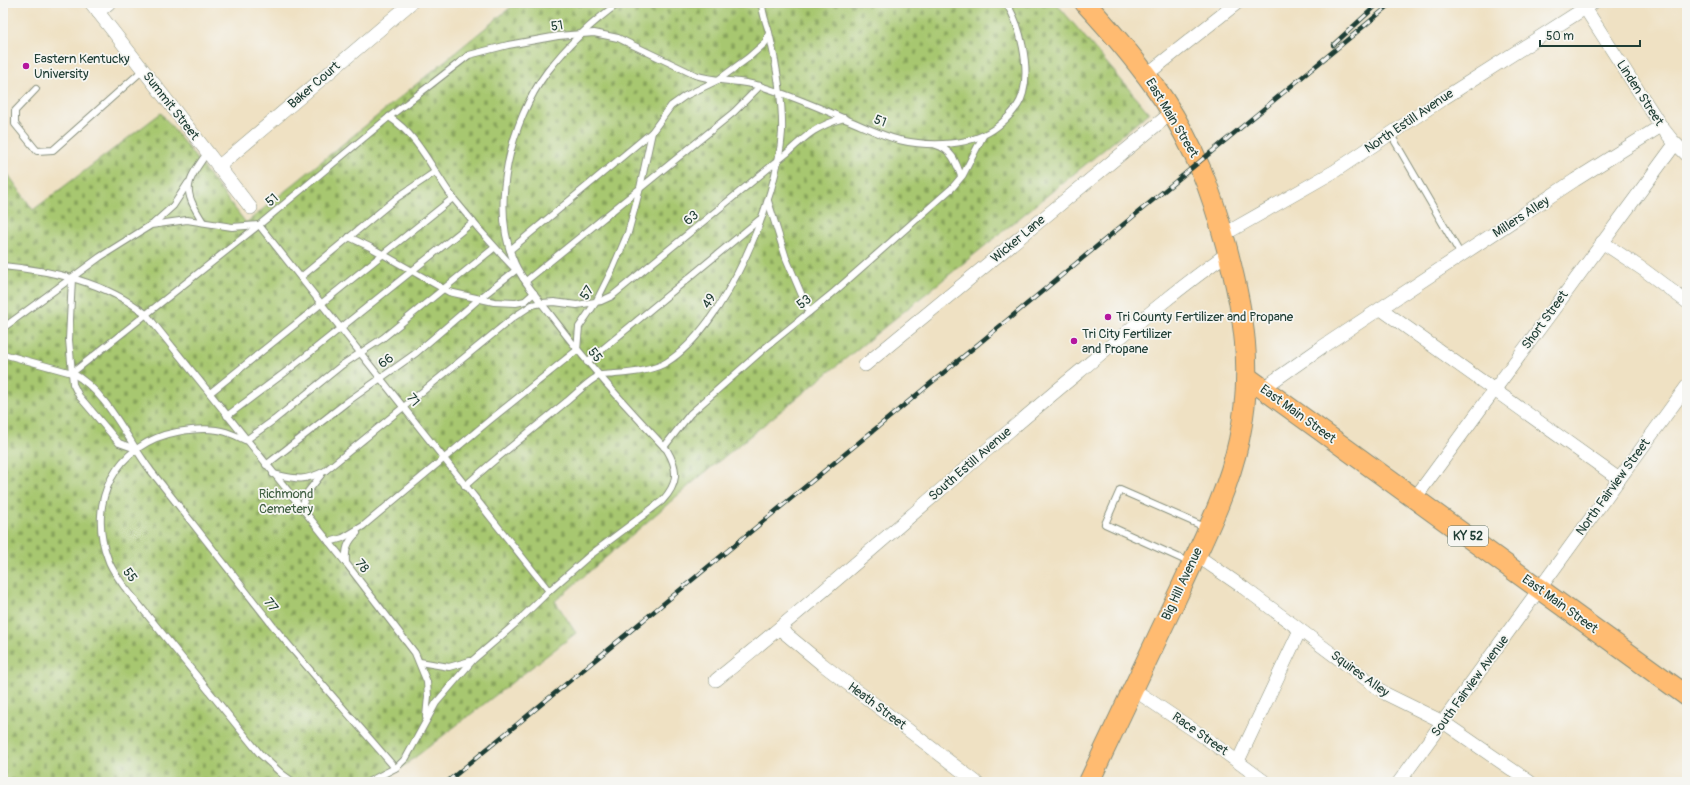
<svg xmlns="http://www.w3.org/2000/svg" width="1690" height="785" viewBox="0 0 1690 785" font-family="Pangolin,sans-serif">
	<defs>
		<pattern id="cemetery-stones" width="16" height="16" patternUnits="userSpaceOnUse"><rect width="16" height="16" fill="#a7c76f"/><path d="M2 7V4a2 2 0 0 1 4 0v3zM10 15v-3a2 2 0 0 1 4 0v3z" fill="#87a35c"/></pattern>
	</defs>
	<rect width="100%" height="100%" fill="#f6f6f2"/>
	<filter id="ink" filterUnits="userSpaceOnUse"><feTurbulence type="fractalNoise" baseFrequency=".025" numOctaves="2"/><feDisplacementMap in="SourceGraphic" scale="8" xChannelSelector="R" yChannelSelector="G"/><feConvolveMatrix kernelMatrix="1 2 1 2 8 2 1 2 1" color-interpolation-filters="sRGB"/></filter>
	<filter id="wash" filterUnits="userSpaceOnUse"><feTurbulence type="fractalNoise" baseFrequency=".012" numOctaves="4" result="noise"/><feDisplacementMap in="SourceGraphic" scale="16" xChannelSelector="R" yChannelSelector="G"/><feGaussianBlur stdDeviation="0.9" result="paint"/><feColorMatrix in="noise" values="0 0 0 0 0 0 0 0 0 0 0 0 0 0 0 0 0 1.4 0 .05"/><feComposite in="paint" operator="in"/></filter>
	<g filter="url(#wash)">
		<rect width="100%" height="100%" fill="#efe1c3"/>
		<!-- cemetery -->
		<polygon fill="url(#cemetery-stones)" stroke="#638252" points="516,3 1056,3 1149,113 698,478 555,601 576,633 383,782 3,782 3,167 33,210 161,113 246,223"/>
	</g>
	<g filter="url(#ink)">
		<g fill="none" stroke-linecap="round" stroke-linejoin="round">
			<defs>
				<g id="lane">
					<polyline points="36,89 15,111 15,124 37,151 53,150 143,70"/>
					<path d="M389,117C418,135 433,171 453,198C473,223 494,247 516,270"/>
					<polyline points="1390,133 1461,255"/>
					<path d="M936,145C952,150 956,162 961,176"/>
					<polyline points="768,201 786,258 809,312"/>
					<path d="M203,222C182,189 185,184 207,153"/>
					<polyline points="154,223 173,206 188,183"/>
					<polyline points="349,237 370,247 449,292 494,302 516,303 525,301 534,293"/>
					<polyline points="510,250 652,132"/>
					<path d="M3,266C54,271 105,282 146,314L346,563L415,653L427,682L428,696L426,717"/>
					<polyline points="301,277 398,197 435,172"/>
					<polyline points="72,278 69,340 73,384 79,396 119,443 136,449"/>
					<polyline points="523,278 526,281 734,112 760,86"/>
					<polyline points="3,328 100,257 151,225 187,220 232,227 259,225 549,591"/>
					<path d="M3,354L72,373C108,392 127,440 151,471C192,522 232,574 273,626C312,674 355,721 395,768"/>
					<polyline points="587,362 759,220"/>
					<path d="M72,373L259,225L389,117L469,55L508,45L558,36L594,33L618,38L695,75C716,82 739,80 760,86C789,95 818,107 845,119C863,126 880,135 899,140C930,147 972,147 998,126C1008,118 1020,106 1023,93C1030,68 1021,25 1006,3"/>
					<polyline points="210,393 453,198"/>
					<polyline points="227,416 287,371 473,222"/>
					<path d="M245,440C239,437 232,434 226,432C210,427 193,429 177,432C116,443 86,502 108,559C111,569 118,577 123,585L260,754L282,774L293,782"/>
					<polyline points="246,440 274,420 342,365 383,338 494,248"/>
					<polyline points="664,447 690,414 765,348 834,292 952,188 963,175 983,136"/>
					<polyline points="266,465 347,402 416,353 479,299 516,270"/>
					<path d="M273,474C296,479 303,482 325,471L514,317L532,305L542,303L554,302L577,305L601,301L612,296L786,154C807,135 816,126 844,118"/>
					<path d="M465,486C498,456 532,430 566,402C574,396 590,379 599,376C603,374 610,375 615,374C632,373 653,371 667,362C725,326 778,199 782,132C783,100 777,68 770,37C768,25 762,16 762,3"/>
					<polyline points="302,508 306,494 321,475"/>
					<polyline points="329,542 343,538 363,526 490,420 577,350 579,327 596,302 613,268 628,233 640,188 652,132 671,106 685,96 718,80 748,58 765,43 769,33"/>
					<path d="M346,563C345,550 347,542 357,533"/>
					<polyline points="1191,563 1105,524 1120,490 1207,528"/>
					<polyline points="420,662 449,667 470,661"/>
					<path d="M368,782L397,767L406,758L436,703L473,660L515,624L549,591L589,556L662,501C678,484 679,470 667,450C626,406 589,366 553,318C540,301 524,283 515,264C489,206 511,120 547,72C567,46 592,22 619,3"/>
				</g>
				<g id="street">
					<polyline points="91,3 251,208"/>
					<polyline points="1585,8 1661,126 1672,140 1687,155"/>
					<polyline points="98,12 109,3"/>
					<polyline points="1146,75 1237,3"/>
					<polyline points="218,167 411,3"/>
					<polyline points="1223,235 1335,171 1444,98 1593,3"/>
					<polyline points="1602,242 1644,270 1687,302"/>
					<polyline points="1381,309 1619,479"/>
					<polyline points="865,365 1171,113"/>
					<polyline points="1262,389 1322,347 1575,180 1661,126"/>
					<polyline points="1415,498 1675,144"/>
					<polyline points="1196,555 1244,588 1386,694 1443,722 1530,782"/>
					<polyline points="780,629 822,664 976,782"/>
					<path d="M716,680C840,581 957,473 1079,372C1128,331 1176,290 1228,253"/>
					<polyline points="1133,689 1207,739 1265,782"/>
					<polyline points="1238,761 1300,630"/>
					<polyline points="1399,782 1687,386"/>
				</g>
				<g id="primary">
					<path d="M1085,3C1113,33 1141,66 1164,100C1195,148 1211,190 1226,245C1244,313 1254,370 1239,440C1228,492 1203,540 1181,588C1151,652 1120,717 1089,782"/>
					<polyline points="1247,377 1687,696"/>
				</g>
			</defs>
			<!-- lane casing -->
			<use href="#lane" stroke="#878f7c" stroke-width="8"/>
			<!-- street casing -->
			<use href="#street" stroke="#878f7c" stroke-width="14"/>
			<!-- primary casing -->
			<use href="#primary" stroke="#878f7c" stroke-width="22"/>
			<!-- lane -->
			<use href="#lane" stroke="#fff" stroke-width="6"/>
			<!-- street -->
			<use href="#street" stroke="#fff" stroke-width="13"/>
			<!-- primary -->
			<use href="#primary" stroke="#ffbb71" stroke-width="20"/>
			<defs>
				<g id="rail">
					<polyline points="1333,45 1379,3"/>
					<polyline points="447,782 1392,3"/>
				</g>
			</defs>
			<!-- rail casing -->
			<use href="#rail" stroke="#1f3d34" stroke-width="4.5"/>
			<!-- rail -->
			<use href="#rail" stroke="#f6f6f2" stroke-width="3" stroke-dasharray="9" stroke-linecap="butt"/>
		</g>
	</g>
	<!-- markers -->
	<g fill="#b5179e" stroke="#f6f6f2" stroke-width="1.5">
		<circle cx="26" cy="66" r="4"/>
		<circle cx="1108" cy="317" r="4"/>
		<circle cx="1074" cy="341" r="4"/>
	</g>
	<g text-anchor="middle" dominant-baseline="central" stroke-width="3.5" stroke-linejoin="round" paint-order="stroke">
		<!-- shield labels -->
		<rect fill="#f6f6f2" stroke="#60746d" stroke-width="1" x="1448" y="526" width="40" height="20" rx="3"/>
		<g font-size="12" font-weight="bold" fill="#1f3d34">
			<text x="1468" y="536">KY 52</text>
		</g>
		<!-- street labels -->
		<g font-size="13" fill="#1f3d34" stroke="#f6f6f2">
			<text transform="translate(557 26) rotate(-8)">51</text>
			<text transform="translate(314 85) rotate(-41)">Baker Court</text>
			<text transform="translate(1640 93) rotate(57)">Linden Street</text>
			<text transform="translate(171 106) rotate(52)">Summit Street</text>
			<text transform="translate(1172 118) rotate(59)">East Main Street</text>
			<text transform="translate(880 121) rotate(22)">51</text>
			<text transform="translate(1409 121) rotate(-34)">North Estill Avenue</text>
			<text transform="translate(272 200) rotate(-40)">51</text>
			<text transform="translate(1521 217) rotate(-33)">Millers Alley</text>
			<text transform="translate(691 218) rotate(-40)">63</text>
			<text transform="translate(1018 239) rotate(-40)">Wicker Lane</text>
			<text transform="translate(587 293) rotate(-58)">57</text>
			<text transform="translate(709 301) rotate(-57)">49</text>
			<text transform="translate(804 302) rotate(-39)">53</text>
			<text transform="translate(1545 320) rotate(-54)">Short Street</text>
			<text transform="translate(595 355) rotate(51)">55</text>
			<text transform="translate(386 361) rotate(-35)">66</text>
			<text transform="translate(413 400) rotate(51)">71</text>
			<text transform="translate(1298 414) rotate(36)">East Main Street</text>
			<text transform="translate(970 464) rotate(-41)">South Estill Avenue</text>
			<text transform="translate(1613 487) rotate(-54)">North Fairview Street</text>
			<text transform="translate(362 566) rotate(52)">78</text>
			<text transform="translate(130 575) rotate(54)">55</text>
			<text transform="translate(1182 584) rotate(-65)">Big Hill Avenue</text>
			<text transform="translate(1560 604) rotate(36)">East Main Street</text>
			<text transform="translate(271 605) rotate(52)">77</text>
			<text transform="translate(1360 674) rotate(36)">Squires Alley</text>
			<text transform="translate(1470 686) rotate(-54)">South Fairview Avenue</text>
			<text transform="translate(877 706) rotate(37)">Heath Street</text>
			<text transform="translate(1200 734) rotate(35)">Race Street</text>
		</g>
		<!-- poi labels -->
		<g font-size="13" fill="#1f3d34" stroke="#f6f6f2" text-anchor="start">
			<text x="34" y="59">Eastern Kentucky<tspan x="34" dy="15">University</tspan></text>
			<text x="1116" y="317">Tri County Fertilizer and Propane</text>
			<text x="1082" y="334">Tri City Fertilizer<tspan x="1082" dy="15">and Propane</tspan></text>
		</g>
		<!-- park labels -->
		<g font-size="13" fill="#416043" stroke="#f6f6f2">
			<text x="286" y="494">Richmond<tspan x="286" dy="15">Cemetery</tspan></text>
		</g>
	</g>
	<!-- margin -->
	<rect width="1690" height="785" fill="none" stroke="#f6f6f2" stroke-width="16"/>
	<!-- scale -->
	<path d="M1540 40v6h100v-6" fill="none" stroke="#1f3d34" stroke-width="2"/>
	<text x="1546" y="40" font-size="12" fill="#1f3d34" stroke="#f6f6f2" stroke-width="3" paint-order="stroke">50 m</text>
</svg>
